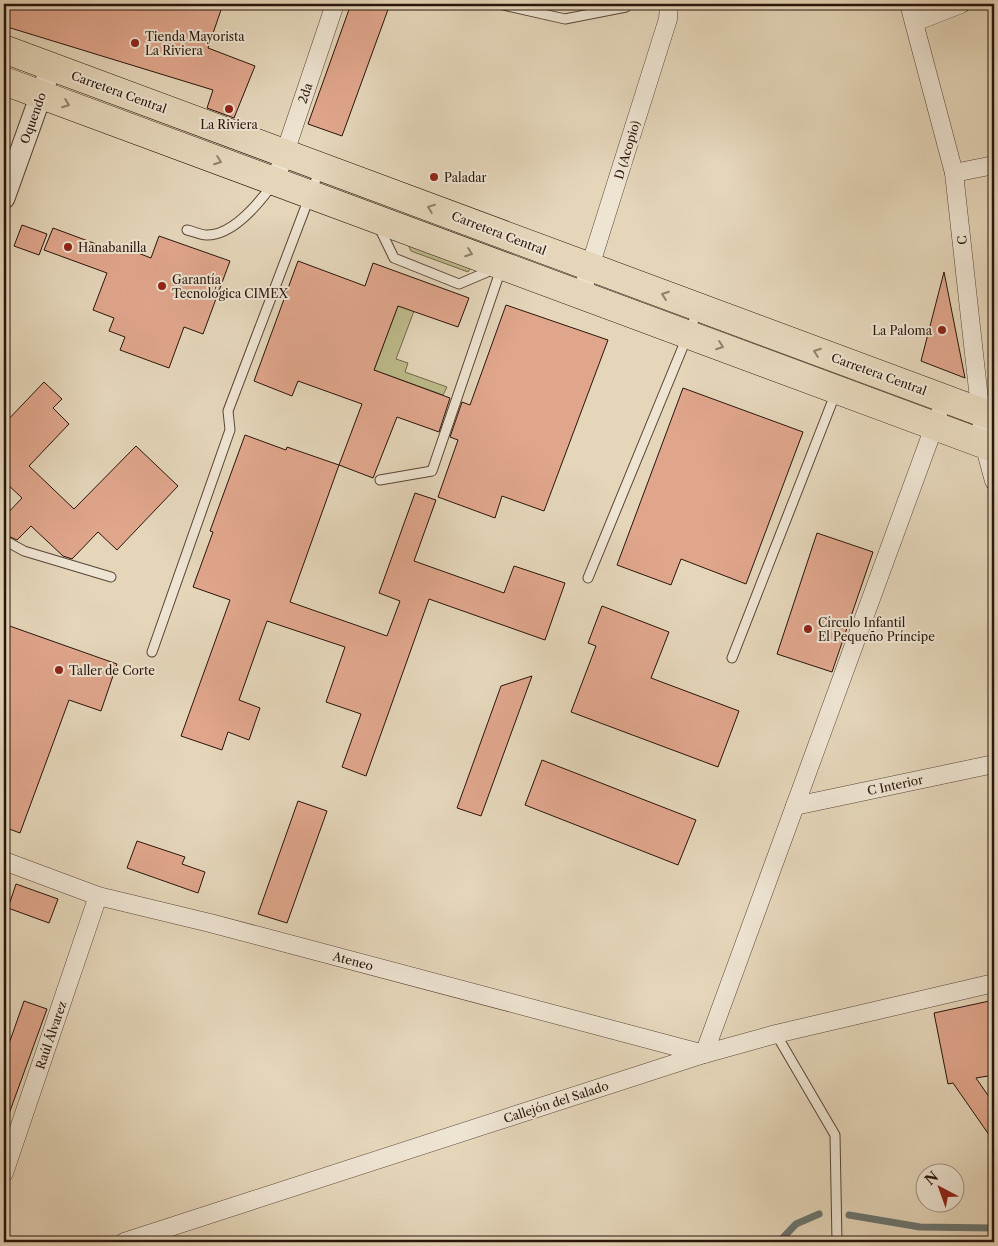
<svg xmlns="http://www.w3.org/2000/svg" width="998" height="1246" viewBox="0 0 998 1246" font-family="'Libre Caslon Text',serif">
	<rect width="100%" height="100%" fill="#e5d6ba"/>
	<filter id="stains"><feTurbulence type="fractalNoise" baseFrequency=".004" numOctaves="4"/><feColorMatrix values="0 0 0 0 .2 0 0 0 0 .09 0 0 0 0 .02 0 0 0 .5 -.17"/></filter>
	<radialGradient id="worn" r=".72"><stop offset=".6" stop-color="#630" stop-opacity="0"/><stop offset="1" stop-color="#630" stop-opacity=".3"/></radialGradient>
	<!-- green -->
	<g fill="#bdbb8a" stroke="#73684a">
		<polygon points="407,242 473,265 468,272 411,251"/>
		<polygon points="398,305 414,311 396,359 408,363 405,372 447,387 443,395 374,370"/>
	</g>
	<g fill="none" stroke-linecap="round" stroke-linejoin="round">
		<!-- stream -->
		<g stroke="#6b7671" stroke-width="7">
			<polyline points="849,1215 920,1227 994,1228"/>
			<polyline points="779,1242 796,1224 819,1214"/>
		</g>
	</g>
	<!-- building -->
	<g fill="#e0a68c" stroke="#29140a">
		<polygon points="4,4 223,4 208,48 255,66 234,118 207,108 213,90 4,26"/>
		<polygon points="351,4 390,4 342,136 308,124"/>
		<polygon points="22,225 47,234 39,255 14,246"/>
		<polygon points="53,228 115,251 117,245 151,258 159,236 230,261 203,334 184,327 169,368 120,350 125,337 109,331 114,318 93,310 107,273 44,250"/>
		<polygon points="298,261 365,286 373,263 469,298 458,327 398,306 374,370 450,398 439,432 397,417 373,478 339,465 362,404 298,381 292,396 254,381"/>
		<polygon points="944,272 965,378 921,361"/>
		<polygon points="506,305 608,340 544,511 502,496 495,518 438,497 458,440 450,437 462,402 470,405"/>
		<polygon points="44,382 62,399 53,408 69,424 29,466 74,509 136,446 178,486 117,550 98,532 72,559 63,556 31,526 17,540 4,534 4,517 22,498 4,481 4,424"/>
		<polygon points="683,388 803,432 746,584 681,559 671,585 617,565"/>
		<polygon points="245,435 286,450 287,447 339,465 290,602 387,636 400,601 379,593 415,493 436,500 414,561 504,593 514,566 565,583 545,640 429,599 366,776 342,767 361,714 326,702 345,647 267,621 239,700 260,708 249,740 228,732 222,750 181,736 230,600 193,587 213,532 210,531"/>
		<polygon points="817,533 873,552 832,672 777,654"/>
		<polygon points="602,606 669,632 651,678 739,711 718,767 571,712 596,646 588,643"/>
		<polygon points="4,624 117,664 101,711 69,700 20,833 4,827"/>
		<polygon points="532,676 481,816 457,808 501,686"/>
		<polygon points="542,760 696,820 678,865 525,805"/>
		<polygon points="298,801 327,811 287,923 258,914"/>
		<polygon points="137,841 185,857 182,864 205,872 198,893 127,868"/>
		<polygon points="16,884 58,899 49,923 8,908"/>
		<polygon points="994,1000 994,1075 976,1078 994,1104 994,1142 953,1083 948,1084 934,1013"/>
		<polygon points="24,1001 47,1009 6,1122 4,1122 4,1058"/>
	</g>
	<g fill="none" stroke-linecap="round" stroke-linejoin="round">
		<defs>
			<g id="service">
				<polyline points="499,4 565,19 626,7 627,4"/>
				<polyline points="378,225 394,258 459,284 494,269"/>
				<path d="M187,230C193,231 200,235 206,235C233,236 259,203 273,184"/>
				<polyline points="380,480 432,471 501,269"/>
				<polyline points="4,540 24,551 111,577"/>
				<polyline points="588,578 698,310"/>
				<polyline points="152,652 230,430 228,411 320,169"/>
				<polyline points="732,658 836,392"/>
				<polyline points="776,1034 835,1135 837,1242"/>
			</g>
			<g id="minor">
				<polyline points="909,4 954,173 984,444 994,481"/>
				<polyline points="915,22 961,4"/>
				<polyline points="954,173 994,165"/>
				<polyline points="275,182 335,4"/>
				<polyline points="581,295 668,19 669,4"/>
				<polyline points="795,806 994,764"/>
				<polyline points="4,861 98,896 210,923 704,1054 938,416"/>
				<polyline points="4,1173 98,896"/>
				<polyline points="124,1242 704,1054 776,1034 994,983"/>
			</g>
			<polyline id="tertiary" points="4,198 51,67"/>
			<g id="primary">
				<polyline points="4,49 994,417"/>
				<polyline points="4,81 994,448"/>
			</g>
		</defs>
		<!-- service casing -->
		<use href="#service" stroke="#584436" stroke-width="11"/>
		<!-- minor casing -->
		<use href="#minor" stroke="#584436" stroke-width="19"/>
		<!-- tertiary casing -->
		<use href="#tertiary" stroke="#584436" stroke-width="23"/>
		<!-- primary casing -->
		<use href="#primary" stroke="#29140a" stroke-width="29"/>
		<!-- service -->
		<use href="#service" stroke="#eee4d2" stroke-width="9"/>
		<!-- minor -->
		<use href="#minor" stroke="#eee4d2" stroke-width="18"/>
		<!-- tertiary -->
		<use href="#tertiary" stroke="#eee4d2" stroke-width="21"/>
		<!-- primary -->
		<use href="#primary" stroke="#e5d6ba" stroke-width="28"/>
	</g>
	<!-- one-way arrows -->
	<defs><path id="oneway-chevron" d="M-2-3.5L2.5 0L-2 3.5" fill="none" stroke-width="1.6" stroke-linecap="round" stroke-linejoin="round" transform="scale(1.25)"/></defs>
	<g stroke="#907f6b">
		<use href="#oneway-chevron" transform="translate(66 104) rotate(20)"/>
		<use href="#oneway-chevron" transform="translate(218 161) rotate(20)"/>
		<use href="#oneway-chevron" transform="translate(431 208) rotate(-159)"/>
		<use href="#oneway-chevron" transform="translate(469 253) rotate(20)"/>
		<use href="#oneway-chevron" transform="translate(665 295) rotate(-160)"/>
		<use href="#oneway-chevron" transform="translate(720 346) rotate(20)"/>
		<use href="#oneway-chevron" transform="translate(817 352) rotate(-160)"/>
	</g>
	<!-- markers -->
	<g fill="#8f2418" stroke="#eee4d2" stroke-width="2">
		<circle cx="135" cy="43" r="5"/>
		<circle cx="229" cy="109" r="5"/>
		<circle cx="434" cy="177" r="5"/>
		<circle cx="68" cy="247" r="5"/>
		<circle cx="162" cy="286" r="5"/>
		<circle cx="942" cy="330" r="5"/>
		<circle cx="808" cy="629" r="5"/>
		<circle cx="59" cy="670" r="5"/>
	</g>
	<g text-anchor="middle" dominant-baseline="central" stroke-width="4" stroke-linejoin="round" paint-order="stroke">
		<!-- poi labels -->
		<g font-size="12" fill="#29140a" stroke="#eee4d2" text-anchor="start">
			<text x="145" y="36">Tienda Mayorista<tspan x="145" dy="14">La Riviera</tspan></text>
			<text x="229" y="124" text-anchor="middle">La Riviera</text>
			<text x="444" y="177">Paladar</text>
			<text x="78" y="247">Hanabanilla</text>
			<text x="172" y="279">Garantía<tspan x="172" dy="14">Tecnológica CIMEX</tspan></text>
			<text x="932" y="330" text-anchor="end">La Paloma</text>
			<text x="818" y="622">Círculo Infantil<tspan x="818" dy="14">El Pequeño Príncipe</tspan></text>
			<text x="69" y="670">Taller de Corte</text>
		</g>
		<!-- street labels -->
		<g font-size="12" fill="#29140a" stroke="#eee4d2">
			<text transform="translate(119 92) rotate(20)">Carretera Central</text>
			<text transform="translate(305 93) rotate(-71)">2da</text>
			<text transform="translate(33 118) rotate(-70)">Oquendo</text>
			<text transform="translate(627 150) rotate(-73)">D (Acopio)</text>
			<text transform="translate(499 233) rotate(21)">Carretera Central</text>
			<text transform="translate(962 240) rotate(-96)">C</text>
			<text transform="translate(879 374) rotate(20)">Carretera Central</text>
			<text transform="translate(895 785) rotate(-12)">C Interior</text>
			<text transform="translate(353 961) rotate(15)">Ateneo</text>
			<text transform="translate(51 1035) rotate(-71)">Raúl Álvarez</text>
			<text transform="translate(556 1102) rotate(-18)">Callejón del Salado</text>
		</g>
	</g>
	<!-- margin -->
	<rect width="998" height="1246" fill="none" stroke="#e5d6ba" stroke-width="20"/>
	<rect x="5" y="5" width="988" height="1236" fill="none" stroke="#29140a" stroke-width="2.5"/>
	<rect x="10" y="10" width="978" height="1226" fill="none" stroke="#29140a"/>
	<!-- north arrow -->
	<g transform="translate(940 1188) rotate(319)"><circle r="24" fill="#eee4d2" stroke="#9f9182"/>
	<path d="M0-4L9 19L0 12L-9 19Z" fill="#8f2418"/>
	<text y="-8" font-size="14" font-weight="bold" text-anchor="middle" fill="#29140a">N</text>
	</g>
	<rect width="100%" height="100%" filter="url(#stains)"/>
	<rect width="100%" height="100%" fill="url(#worn)"/>
</svg>
